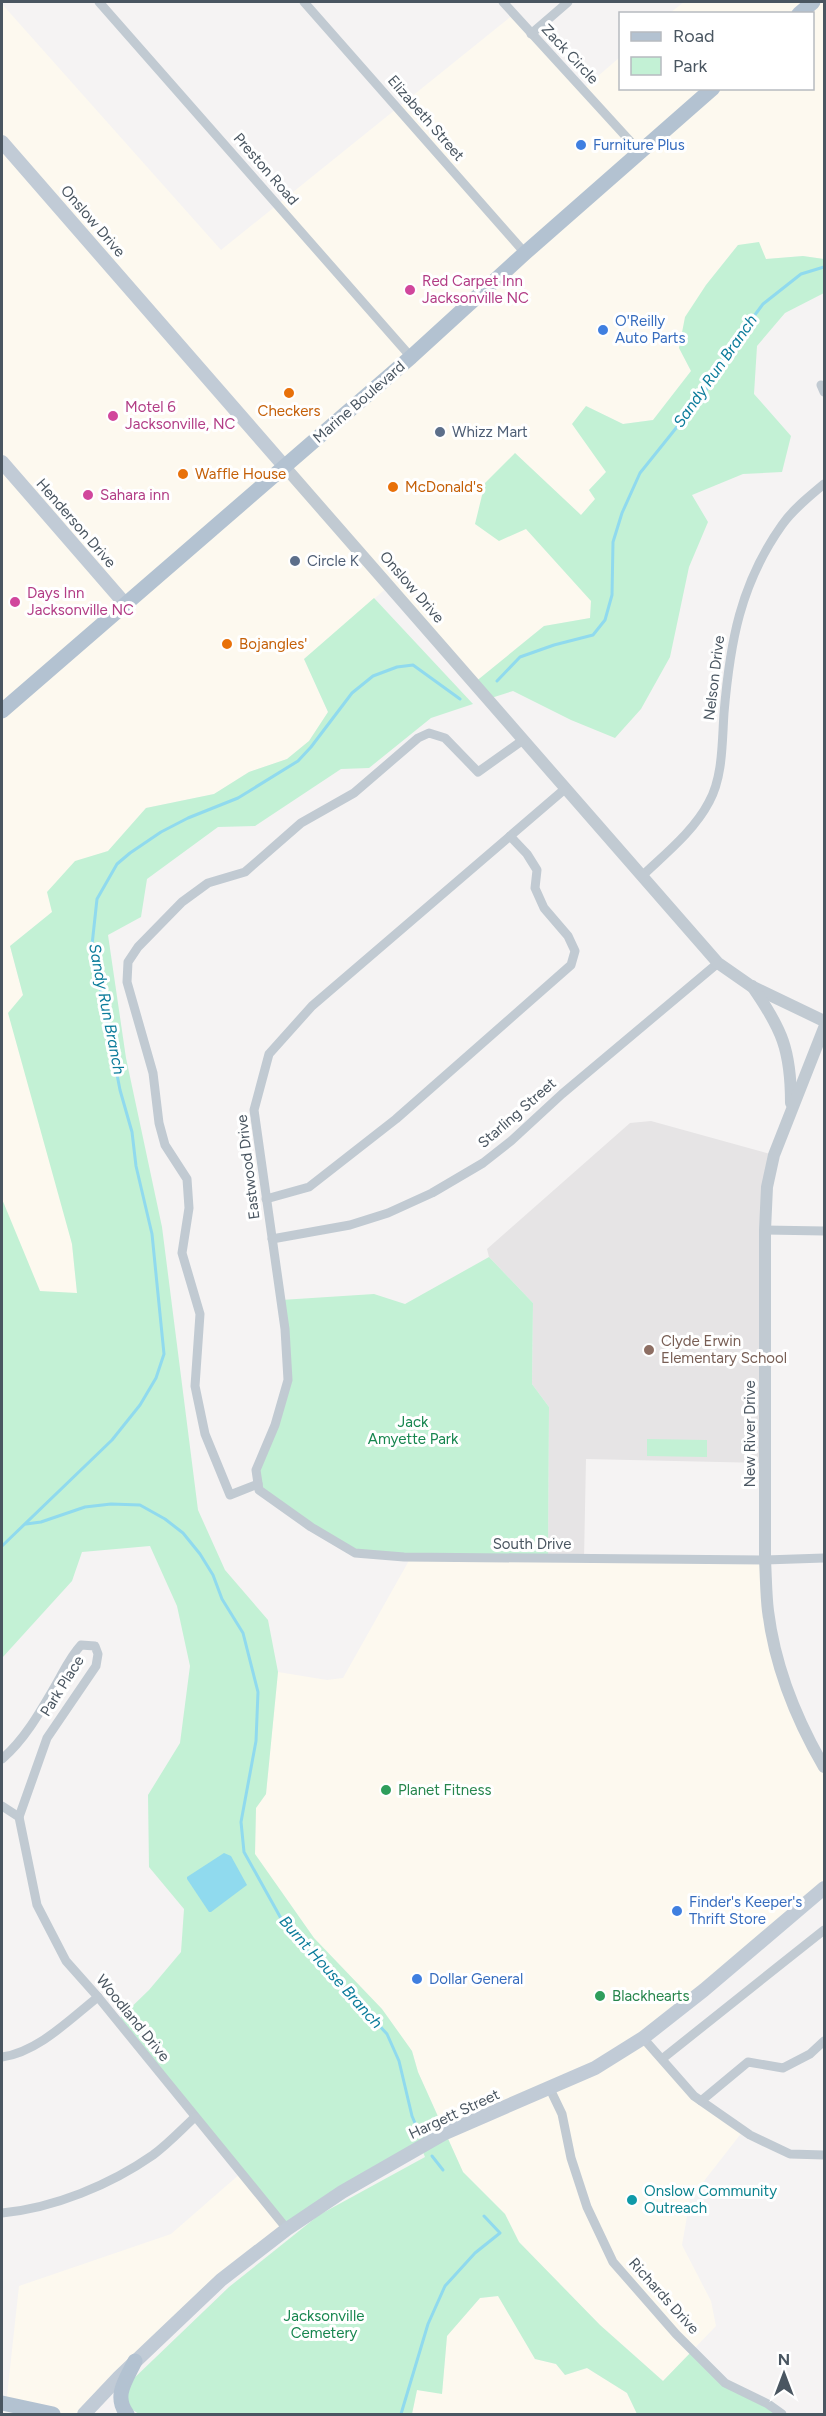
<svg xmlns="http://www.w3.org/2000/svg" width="826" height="2416" viewBox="0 0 826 2416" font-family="Figtree,sans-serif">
	<rect width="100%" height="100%" fill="#f5f3f3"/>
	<!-- commercial -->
	<g fill="#fdf9ef">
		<polygon points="684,2 824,2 824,259 803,256 766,259 738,245 706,285 686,317 679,348 691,371 653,420 623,424 586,406 606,472 589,490 596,499 581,515 515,453 526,529 591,600 590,618 544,626 474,683 389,586 304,659 328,712 309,741 287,759 249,772 214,794 146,808 108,851 75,862 52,912 10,946 23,995 72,1244 77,1293 2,1377 2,4 221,250 514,14 582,90 620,57 620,88 812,88 812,14 670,13"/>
		<polygon points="411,1557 765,1560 780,1667 824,1767 824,1888 644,2037 694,2096 743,2131 690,2199 682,2245 711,2301 716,2326 663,2381 600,2325 519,2242 505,2214 463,2172 418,2072 412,2051 382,2009 314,1938 255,1854 256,1808 266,1794 278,1672 327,1680 343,1678"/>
		<polygon points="241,2173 287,2229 221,2280 84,2414 52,2414 6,2405 19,2286 171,2234"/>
		<polygon points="499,2296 535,2359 556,2364 565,2375 587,2368 627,2393 637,2414 412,2414 417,2390 442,2393 447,2336 480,2298"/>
	</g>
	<!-- education -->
	<polygon fill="#e6e4e5" points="651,1121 774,1155 767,1187 765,1463 586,1459 584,1559 548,1559 549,1407 532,1384 533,1303 489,1257 487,1249 630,1123"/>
	<!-- green -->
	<g fill="#c3f1d5">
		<polygon points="759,242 766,259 803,256 824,259 824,293 785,313 757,346 754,394 791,436 782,472 743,474 692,495 708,522 689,567 670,657 641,709 615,738 571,720 513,691 488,699 474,683 544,626 590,618 591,601 526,529 499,541 475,524 485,483 515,453 581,515 595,499 589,490 606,472 572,424 586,406 623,424 653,420 691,371 679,348 685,317 706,285 738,245"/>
		<polygon points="374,598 473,704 431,718 369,768 341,769 255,826 218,827 147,879 141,917 108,935 126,1058 162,1227 198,1510 225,1570 268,1620 278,1672 266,1794 256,1808 255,1854 314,1938 382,2009 412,2051 418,2072 463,2172 505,2214 519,2242 600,2325 663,2381 695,2348 725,2383 782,2414 637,2414 627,2393 587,2368 565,2375 556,2364 535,2359 498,2296 480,2298 447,2336 442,2394 417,2390 412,2414 139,2414 128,2407 126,2402 129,2383 229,2287 319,2215 425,2157 421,2147 287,2229 117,2021 149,1990 181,1952 184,1909 149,1867 148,1795 180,1743 190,1666 177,1606 150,1546 82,1552 72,1581 2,1658 2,1199 40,1291 77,1293 72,1244 8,1013 23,995 10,946 52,912 47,892 75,861 108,851 146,808 214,794 249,772 287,759 309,741 328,712 304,659"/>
		<polygon points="489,1257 533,1303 532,1384 549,1407 548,1559 355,1553 259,1490 256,1470 288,1380 281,1300 374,1294 405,1304"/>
		<polygon points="647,1439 707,1440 707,1457 647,1456"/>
	</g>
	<!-- water -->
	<polygon fill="#90daee" points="224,1853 231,1856 247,1885 211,1912 209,1912 187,1879 187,1877"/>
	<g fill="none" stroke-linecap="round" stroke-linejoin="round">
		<!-- stream -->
		<g stroke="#90daee" stroke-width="3">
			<polyline points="497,681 520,657 554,645 593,635 605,620 612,595 613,542 622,513 640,473 705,392 728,351 763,304 801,274 824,267"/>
			<polyline points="26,1524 41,1522 85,1507 111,1504 140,1505 165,1519 183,1533 200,1554 213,1575 222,1599 243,1633 258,1692 256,1741 241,1822 244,1852 283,1922 302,1946 328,1970 387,2034 399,2061 412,2116 420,2135"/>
			<polyline points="2,1546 112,1440 140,1405 156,1378 164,1354 152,1234 136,1166 132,1132 120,1090 92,945 97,899 117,864 130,853 161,832 188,818 238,798 298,761 311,747 352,693 373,676 397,667 413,665 460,699"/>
			<polyline points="432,2156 443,2170"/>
			<polyline points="401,2414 428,2324 445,2286 475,2253 500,2233 484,2216"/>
		</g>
		<!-- minor -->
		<g stroke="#c1cad2" stroke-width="9">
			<polyline points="99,2 411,357"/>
			<polyline points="304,2 525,253"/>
			<polyline points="503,2 640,152"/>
			<polyline points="531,34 568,2"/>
			<polyline points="821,385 824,392"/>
			<polyline points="566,788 312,1006 269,1054 254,1110 285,1329 288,1380 275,1425 256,1470 259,1490 311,1527 355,1553 404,1557 765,1560 824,1558"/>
			<path d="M642,876C665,854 694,831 709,802C723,777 722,742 724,713C730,643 740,584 782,525C793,509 810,496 824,484"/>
			<polyline points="266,1199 309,1187 396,1119 571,965 575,951 568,936 544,908 535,888 537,870 527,854 510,836"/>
			<polyline points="765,1230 824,1231"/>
			<polyline points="272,1239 350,1225 388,1213 432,1193 483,1163 511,1141 562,1094 718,963"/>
			<polyline points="258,1484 230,1495 205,1434 195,1386 200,1314 182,1253 189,1208 187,1179 165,1145 159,1123 153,1073 127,982 128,962 138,947 182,902 208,883 245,872 301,823 354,793 418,738 429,733 445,738 478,772 523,740"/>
			<path d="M2,1759C24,1740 39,1714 54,1688C63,1673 69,1658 81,1645L95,1646L98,1654L96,1666L47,1738L19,1817"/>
			<polyline points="2,1806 19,1817 37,1905 66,1961 98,1997 287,2229"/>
			<polyline points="643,2038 694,2096 750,2135 790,2154 824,2155"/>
			<path d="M2,2057C38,2052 70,2019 98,1997"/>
			<polyline points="662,2059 824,1930"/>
			<polyline points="550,2089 562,2114 571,2158 587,2207 613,2262 676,2334 725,2383 768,2404 782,2414"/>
			<polyline points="701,2101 748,2062 783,2068 810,2054 824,2041"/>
			<path d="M2,2213C54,2208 110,2185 153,2155C168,2144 181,2130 195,2117"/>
		</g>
		<!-- tertiary -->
		<g stroke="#c1cad2" stroke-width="12">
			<polyline points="285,467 718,963 751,986 824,1021"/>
			<path d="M752,986C782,1029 791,1050 791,1103"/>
			<path d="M824,1028L774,1155L767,1187L765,1230V1560C766,1577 766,1595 768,1611C775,1667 796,1719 824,1767"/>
		</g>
		<!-- secondary -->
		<g stroke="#c1cbd6" stroke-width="14">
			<polyline points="2,142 285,467"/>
			<polyline points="2,462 126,605"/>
			<polyline points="84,2414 119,2377 221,2280 287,2229 342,2192 445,2133 595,2068 643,2038 704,1990 824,1888"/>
		</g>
		<!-- primary -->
		<g stroke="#b3c2d1" stroke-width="15">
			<polyline points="799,14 813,2"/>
			<polyline points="2,711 411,357 525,253 713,88"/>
			<polyline points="2,2403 53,2414"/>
			<path d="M127,2414C113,2396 126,2380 135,2361"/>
		</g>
	</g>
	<!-- markers -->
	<g fill="#3f7fe0" stroke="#fff" stroke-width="2">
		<circle cx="581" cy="145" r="6"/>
		<circle cx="603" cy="330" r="6"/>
		<circle cx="677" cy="1911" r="6"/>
		<circle cx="417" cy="1979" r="6"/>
	</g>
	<g fill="#d1479c" stroke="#fff" stroke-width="2">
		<circle cx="410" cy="290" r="6"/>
		<circle cx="113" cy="416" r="6"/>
		<circle cx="88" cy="495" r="6"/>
		<circle cx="15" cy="602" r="6"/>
	</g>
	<g fill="#e8710a" stroke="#fff" stroke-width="2">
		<circle cx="289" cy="393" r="6"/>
		<circle cx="183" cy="474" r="6"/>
		<circle cx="393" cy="487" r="6"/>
		<circle cx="227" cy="644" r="6"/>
	</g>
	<g fill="#5c6f8a" stroke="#fff" stroke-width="2">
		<circle cx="440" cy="432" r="6"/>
		<circle cx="295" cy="561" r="6"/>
	</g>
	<circle fill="#8d6e63" stroke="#fff" stroke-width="2" cx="649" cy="1350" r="6"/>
	<g fill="#2e9e5b" stroke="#fff" stroke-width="2">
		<circle cx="386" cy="1790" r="6"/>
		<circle cx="600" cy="1996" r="6"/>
	</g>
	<circle fill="#0f9aa8" stroke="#fff" stroke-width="2" cx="632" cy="2200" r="6"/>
	<g text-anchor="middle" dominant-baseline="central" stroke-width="6" stroke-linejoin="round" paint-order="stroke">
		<!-- street labels -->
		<g font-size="15" fill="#4a5661" stroke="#fff">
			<text transform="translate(570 54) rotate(47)">Zack Circle</text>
			<text transform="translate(426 118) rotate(49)">Elizabeth Street</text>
			<text transform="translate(266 169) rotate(49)">Preston Road</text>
			<text transform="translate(93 221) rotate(49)">Onslow Drive</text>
			<text transform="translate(359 402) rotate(-41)">Marine Boulevard</text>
			<text transform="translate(76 523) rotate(49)">Henderson Drive</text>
			<text transform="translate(412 587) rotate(49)">Onslow Drive</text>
			<text transform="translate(714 678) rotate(-83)">Nelson Drive</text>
			<text transform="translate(517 1113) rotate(-41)">Starling Street</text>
			<text transform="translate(248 1167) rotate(-97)">Eastwood Drive</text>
			<text transform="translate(750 1434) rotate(-90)">New River Drive</text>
			<text x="532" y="1544">South Drive</text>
			<text transform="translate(62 1686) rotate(-58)">Park Place</text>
			<text transform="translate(133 2018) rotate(51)">Woodland Drive</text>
			<text transform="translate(454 2114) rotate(-25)">Hargett Street</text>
			<text transform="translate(664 2296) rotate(48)">Richards Drive</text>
		</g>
		<!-- shop labels -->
		<g font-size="15" fill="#366cbe" stroke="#fff" text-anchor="start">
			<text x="593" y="145">Furniture Plus</text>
			<text x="615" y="321">O'Reilly<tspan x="615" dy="17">Auto Parts</tspan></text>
			<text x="689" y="1902">Finder's Keeper's<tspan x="689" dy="17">Thrift Store</tspan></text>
			<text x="429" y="1979">Dollar General</text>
		</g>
		<!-- hotel labels -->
		<g font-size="15" fill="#b23c85" stroke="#fff" text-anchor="start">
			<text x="422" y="281">Red Carpet Inn<tspan x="422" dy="17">Jacksonville NC</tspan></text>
			<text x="125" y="407">Motel 6<tspan x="125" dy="17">Jacksonville, NC</tspan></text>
			<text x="100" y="495">Sahara inn</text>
			<text x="27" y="593">Days Inn<tspan x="27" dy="17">Jacksonville NC</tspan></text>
		</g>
		<!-- food labels -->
		<g font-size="15" fill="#c56008" stroke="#fff" text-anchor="start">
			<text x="289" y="411" text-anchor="middle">Checkers</text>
			<text x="195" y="474">Waffle House</text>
			<text x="405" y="487">McDonald's</text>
			<text x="239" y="644">Bojangles'</text>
		</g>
		<!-- service labels -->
		<g font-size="15" fill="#4e5e75" stroke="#fff" text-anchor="start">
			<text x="452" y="432">Whizz Mart</text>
			<text x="307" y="561">Circle K</text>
		</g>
		<!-- education labels -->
		<g font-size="15" fill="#785e54" stroke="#fff" text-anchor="start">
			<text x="661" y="1341">Clyde Erwin<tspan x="661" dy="17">Elementary School</tspan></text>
		</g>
		<!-- park labels -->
		<g font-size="15" fill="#17864f" stroke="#fff">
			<text x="413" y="1422">Jack<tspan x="413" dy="17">Amyette Park</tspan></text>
			<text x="324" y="2316">Jacksonville<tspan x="324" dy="17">Cemetery</tspan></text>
		</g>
		<!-- leisure labels -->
		<g font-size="15" fill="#27864d" stroke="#fff" text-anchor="start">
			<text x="398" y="1790">Planet Fitness</text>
			<text x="612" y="1996">Blackhearts</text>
		</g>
		<!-- culture labels -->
		<g font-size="15" fill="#0d838f" stroke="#fff" text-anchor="start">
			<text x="644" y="2191">Onslow Community<tspan x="644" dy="17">Outreach</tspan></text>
		</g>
		<!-- water labels -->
		<g font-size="16" font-style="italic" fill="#0c7c9b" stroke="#fff">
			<text transform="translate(715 371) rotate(-55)">Sandy Run Branch</text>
			<text transform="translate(107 1009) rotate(79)">Sandy Run Branch</text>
			<text transform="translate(331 1972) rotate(48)">Burnt House Branch</text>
		</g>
	</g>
	<!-- border -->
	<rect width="826" height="2416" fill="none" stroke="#4a5661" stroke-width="6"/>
	<!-- legend -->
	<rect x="619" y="12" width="195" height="78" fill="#ffffff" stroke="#b7bbc0" stroke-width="1.5"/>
	<rect x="631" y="32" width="30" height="9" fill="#b3c2d1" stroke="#b7bbc0" stroke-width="1.5"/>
	<text x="673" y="42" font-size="18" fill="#4a5661">Road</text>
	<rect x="631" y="57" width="30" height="18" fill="#c3f1d5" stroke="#b7bbc0" stroke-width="1.5"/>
	<text x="673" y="72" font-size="18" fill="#4a5661">Park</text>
	<!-- north arrow -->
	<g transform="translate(784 2374)" stroke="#ffffff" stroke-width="4.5" paint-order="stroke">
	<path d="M0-4.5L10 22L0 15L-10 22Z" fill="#4a5661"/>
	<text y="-9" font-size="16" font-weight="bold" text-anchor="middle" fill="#4a5661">N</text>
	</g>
</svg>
